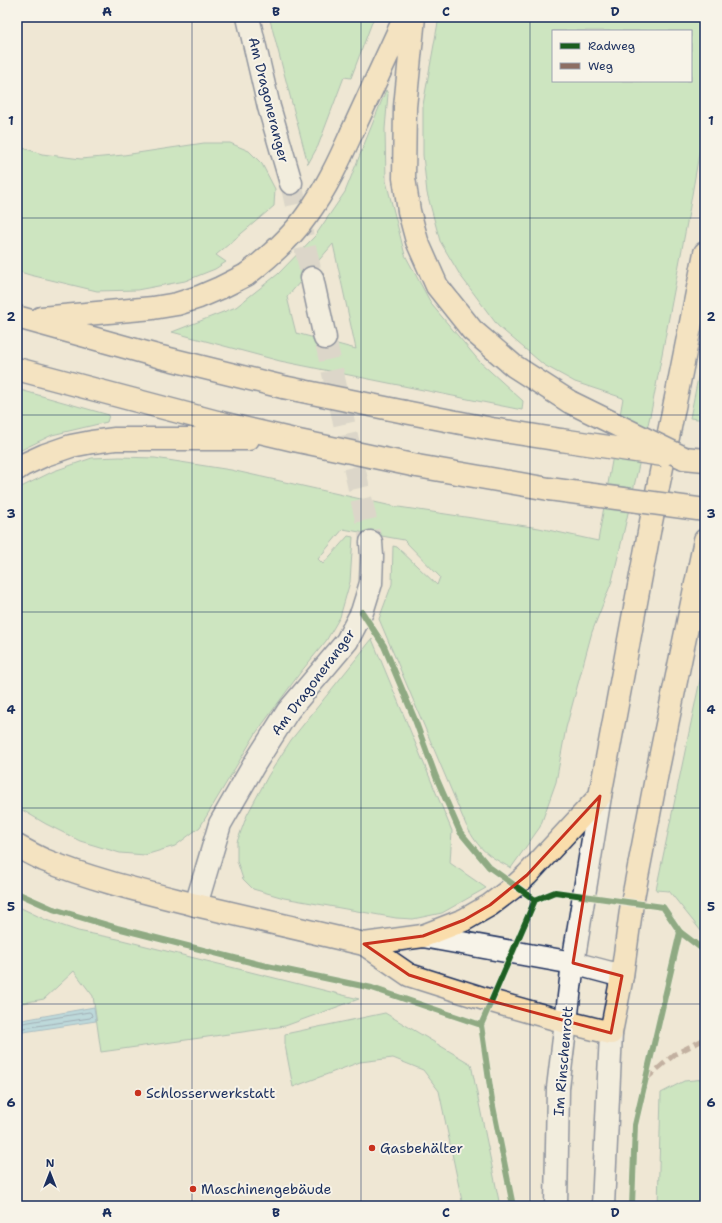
<svg xmlns="http://www.w3.org/2000/svg" width="722" height="1223" viewBox="0 0 722 1223" font-family="'Shantell Sans',sans-serif">
	<rect width="100%" height="100%" fill="#efe7d4"/>
	<filter id="ink" filterUnits="userSpaceOnUse"><feTurbulence type="fractalNoise" baseFrequency=".025" numOctaves="2"/><feDisplacementMap in="SourceGraphic" scale="8" xChannelSelector="R" yChannelSelector="G"/><feConvolveMatrix kernelMatrix="1 2 1 2 8 2 1 2 1" color-interpolation-filters="sRGB"/></filter>
	<g filter="url(#ink)">
		<!-- green -->
		<g fill="#a4e2a9" stroke="#608884" fill-rule="evenodd">
			<polygon points="272,17 374,17 351,78 344,77 318,146 308,164 270,20"/>
			<path d="M439,17H705V119L689,212L652,407L621,544L612,581L592,632L566,728L556,782L540,827L511,868C487,855 479,850 466,825L379,619L392,584L393,546L397,547L437,585L440,577L404,540L343,529L318,559L323,564L348,536L353,537L350,582L340,617L326,641L300,673L256,733L200,827L175,846L145,855L120,853L80,841L46,824L17,807V489L54,471L92,458L120,457L155,458L231,470L392,506L539,528L598,541L623,398L575,382L544,365L498,326L460,275L440,241L427,193L423,155V105ZM553,31H691V81H553Z"/>
			<path d="M386,90L388,94L385,129L386,181L405,255L432,305L480,362L523,401L522,410L280,361L172,332L236,307L278,274L315,236L345,192ZM333,244L356,349L296,333L287,297Z"/>
			<polygon points="204,143 230,143 249,151 262,164 275,189 274,206 216,255 226,262 215,269 185,281 137,290 97,291 30,275 17,271 17,146 42,154 81,159 124,155"/>
			<polygon points="705,343 705,420 690,418"/>
			<polygon points="17,389 109,415 107,422 52,435 17,452"/>
			<polygon points="372,639 452,831 450,863 486,888 442,913 413,919 396,918 284,898 253,889 243,879 237,861 237,842 247,815 268,776 291,740"/>
			<polygon points="705,656 705,936 669,891 656,890"/>
			<polygon points="17,906 46,920 78,931 118,939 359,999 285,1026 101,1052 93,996 74,971 44,999 17,1004"/>
			<polygon points="385,1013 471,1064 500,1206 463,1206 439,1091 423,1070 393,1058 360,1062 293,1087 285,1045 285,1034"/>
			<polygon points="705,1079 705,1206 658,1206 661,1093 684,1081"/>
		</g>
		<!-- water -->
		<polygon fill="#81c7e2" stroke="#588aad" points="94,1007 96,1021 17,1033 17,1021"/>
		<g fill="none" stroke-linecap="round" stroke-linejoin="round">
			<!-- shore -->
			<polyline stroke="#446c93" stroke-width="1" points="17,1024 89,1012 91,1013 92,1016 90,1018 17,1029"/>
			<!-- street-tunnel -->
			<g stroke="#c5c2bc" stroke-width="22" stroke-dasharray="22 11" stroke-linecap="butt">
				<polyline points="291,183 312,278"/>
				<polyline points="325,338 371,542"/>
			</g>
			<defs>
				<g id="street">
					<polyline points="248,17 269,107 291,183"/>
					<polyline points="312,278 325,338"/>
					<polyline points="196,905 220,824 255,763 288,711 347,641 362,612 371,583 372,556 371,542"/>
				</g>
				<g id="secondary">
					<polyline points="423,936 573,963 622,976"/>
					<polyline points="556,1206 558,1088 573,963 600,796"/>
					<polyline points="603,1206 611,1033"/>
				</g>
				<g id="primary">
					<polyline points="196,905 364,944 409,975 491,1001 566,1022 611,1033 622,976 632,903 657,773 705,540"/>
					<polyline points="364,944 423,936 464,920 490,905 515,886 527,875 600,796 650,527 705,253"/>
				</g>
				<g id="highway">
					<polyline points="414,17 405,107 404,178 409,211 417,241 437,286 472,330 514,366 570,402"/>
					<polyline points="352,132 405,17"/>
					<polyline points="17,317 161,357 283,387"/>
					<polyline points="41,318 153,308 177,304 199,297 220,288 246,275"/>
					<polyline points="17,369 217,422 294,440"/>
					<polyline points="405,412 492,429 561,440"/>
					<polyline points="684,458 705,460"/>
					<polyline points="417,466 549,489"/>
					<polyline points="17,469 23,465 45,455 71,446 92,442 115,439 248,439"/>
					<path d="M17,846C26,851 35,856 44,860C93,880 145,892 196,905"/>
				</g>
			</defs>
			<!-- street casing -->
			<use href="#street" stroke="#1b2f5e" stroke-width="25"/>
			<!-- secondary casing -->
			<use href="#secondary" stroke="#1b2f5e" stroke-width="25"/>
			<!-- primary casing -->
			<use href="#primary" stroke="#1b2f5e" stroke-width="25"/>
			<!-- highway casing -->
			<use href="#highway" stroke="#1b2f5e" stroke-width="25"/>
			<!-- street -->
			<use href="#street" stroke="#f7f3e8" stroke-width="22"/>
			<!-- secondary -->
			<use href="#secondary" stroke="#f7f3e8" stroke-width="22"/>
			<!-- primary -->
			<use href="#primary" stroke="#faddab" stroke-width="22"/>
			<!-- highway -->
			<use href="#highway" stroke="#faddab" stroke-width="22"/>
			<defs>
				<g id="highway-bridge">
					<path d="M246,275C268,258 291,238 307,215C326,189 339,161 352,132"/>
					<polyline points="283,387 405,412"/>
					<polyline points="570,402 684,458"/>
					<polyline points="294,440 417,466"/>
					<polyline points="561,440 663,455"/>
					<polyline points="549,489 705,510"/>
				</g>
			</defs>
			<!-- highway-bridge casing -->
			<use href="#highway-bridge" stroke="#1b2f5e" stroke-width="25" stroke-linecap="butt"/>
			<!-- highway-bridge -->
			<use href="#highway-bridge" stroke="#faddab" stroke-width="22"/>
			<!-- quiet -->
			<polyline stroke="#8d6e63" stroke-width="5" stroke-dasharray="10 5" stroke-linecap="butt" points="646,1079 675,1054 705,1039"/>
			<defs>
				<g id="cycleway">
					<polyline points="362,612 384,646 415,720 436,777 460,832 489,867 535,900"/>
					<polyline points="17,893 53,909 117,928 258,964 372,988 481,1025"/>
					<polyline points="513,1206 492,1101 481,1025 535,900 555,892 663,907 680,932 705,951"/>
					<polyline points="632,1206 635,1125 680,932"/>
				</g>
			</defs>
			<!-- cycleway casing -->
			<use href="#cycleway" stroke="#f7f3e8" stroke-width="8"/>
			<!-- cycleway -->
			<use href="#cycleway" stroke="#1b5e20" stroke-width="6"/>
		</g>
	</g>
	<!-- marked area -->
	<path d="M0 0H722V1223H0ZM600,796L573,963L622,976L611,1033L491,1001L409,975L364,944L423,936L464,920L490,905L527,875Z" fill="#efe7d4" fill-opacity=".55" fill-rule="evenodd"/>
	<path fill="none" stroke="#c8321e" stroke-width="3" stroke-linejoin="round" d="M600,796L573,963L622,976L611,1033L491,1001L409,975L364,944L423,936L464,920L490,905L527,875Z"/>
	<!-- grid -->
	<path fill="none" stroke="#1b2f5e" stroke-width="1" stroke-opacity="0.55" d="M192,17V1206M361,17V1206M530,17V1206M17,218H705M17,415H705M17,612H705M17,808H705M17,1004H705"/>
	<!-- markers -->
	<g fill="#c8321e" stroke="#f7f3e8" stroke-width="1.5">
		<circle cx="138" cy="1093" r="4"/>
		<circle cx="372" cy="1148" r="4"/>
		<circle cx="193" cy="1189" r="4"/>
	</g>
	<g text-anchor="middle" dominant-baseline="central" stroke-width="4" stroke-linejoin="round" paint-order="stroke">
		<!-- street labels -->
		<g font-size="14" fill="#1b2f5e" stroke="#f7f3e8">
			<text transform="translate(269 100) rotate(76)">Am Dragoneranger</text>
			<text transform="translate(313 682) rotate(-53)">Am Dragoneranger</text>
			<text transform="translate(563 1061) rotate(-85)">Im Rinschenrott</text>
		</g>
		<!-- poi labels -->
		<g font-size="14" fill="#1b2f5e" stroke="#f7f3e8" text-anchor="start">
			<text x="146" y="1093">Schlosserwerkstatt</text>
			<text x="380" y="1148">Gasbehälter</text>
			<text x="201" y="1189">Maschinengebäude</text>
		</g>
	</g>
	<!-- margin -->
	<rect width="722" height="1223" fill="none" stroke="#f7f3e8" stroke-width="44"/>
	<!-- legend -->
	<rect x="552" y="30" width="140" height="52" fill="#f7f3e8" stroke="#9fa5b1"/>
	<rect x="560" y="43" width="20" height="6" fill="#1b5e20" stroke="#9fa5b1"/>
	<text x="588" y="50" font-size="12" fill="#1b2f5e">Radweg</text>
	<rect x="560" y="63" width="20" height="6" fill="#8d6e63" stroke="#9fa5b1"/>
	<text x="588" y="70" font-size="12" fill="#1b2f5e">Weg</text>
	<!-- north arrow -->
	<g transform="translate(50 1173)" stroke="#f7f3e8" stroke-width="3" paint-order="stroke">
	<path d="M0-3L7 15L0 10L-7 15Z" fill="#1b2f5e"/>
	<text y="-6" font-size="11" font-weight="bold" text-anchor="middle" fill="#1b2f5e">N</text>
	</g>
	<rect x="22" y="22" width="678" height="1179" fill="none" stroke="#1b2f5e" stroke-width="1.5"/>
	<g font-size="13" text-anchor="middle" font-weight="bold" fill="#1b2f5e">
		<text x="107" y="16">A</text>
		<text x="276" y="16">B</text>
		<text x="446" y="16">C</text>
		<text x="615" y="16">D</text>
		<text x="11" y="125">1</text>
		<text x="711" y="125">1</text>
		<text x="11" y="321">2</text>
		<text x="711" y="321">2</text>
		<text x="11" y="518">3</text>
		<text x="711" y="518">3</text>
		<text x="11" y="714">4</text>
		<text x="711" y="714">4</text>
		<text x="11" y="911">5</text>
		<text x="711" y="911">5</text>
		<text x="11" y="1107">6</text>
		<text x="711" y="1107">6</text>
		<text x="107" y="1217">A</text>
		<text x="276" y="1217">B</text>
		<text x="446" y="1217">C</text>
		<text x="615" y="1217">D</text>
	</g>
</svg>
